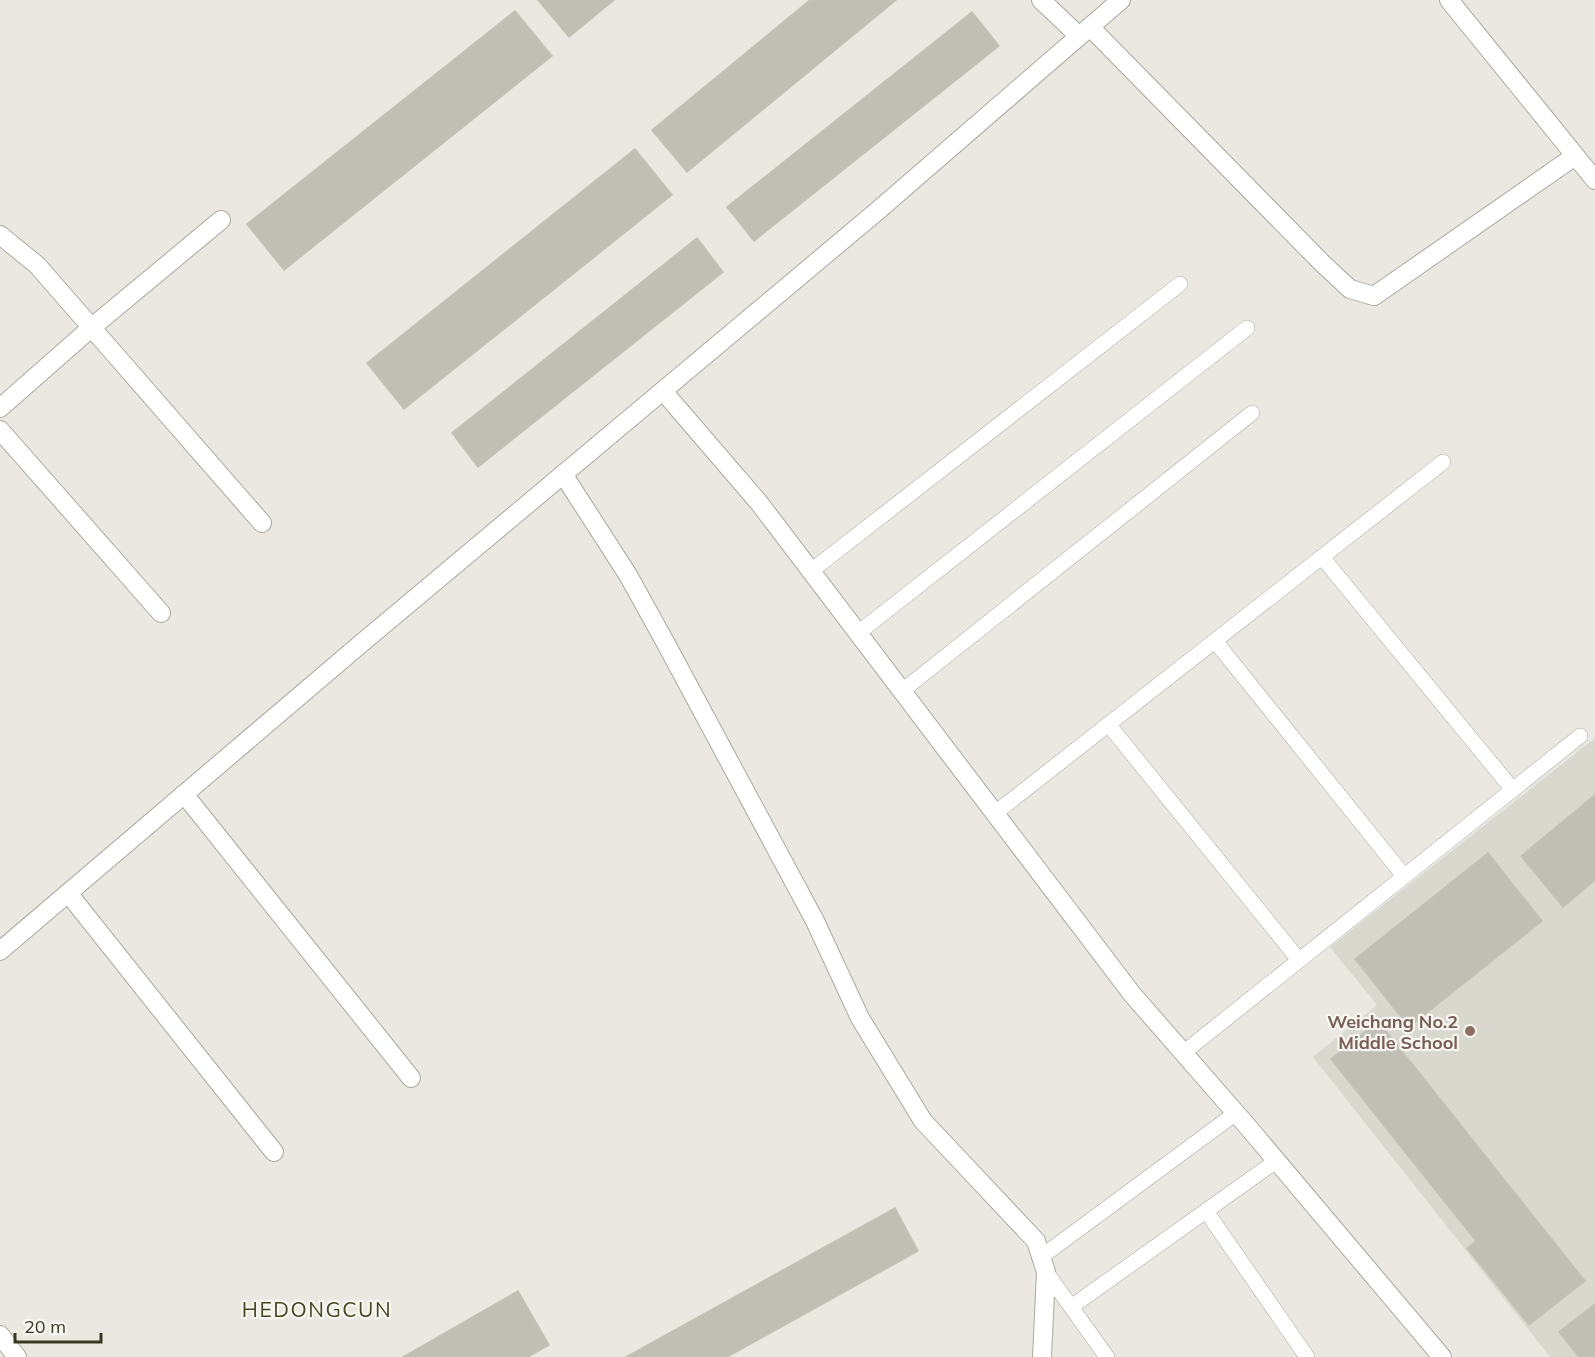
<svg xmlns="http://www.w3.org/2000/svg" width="1595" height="1357" viewBox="0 0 1595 1357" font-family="Mulish,sans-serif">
	<rect width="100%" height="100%" fill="#eae8e1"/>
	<!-- built -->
	<polygon fill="#d9d8cf" points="1595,738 1595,1357 1550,1357 1313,1057 1377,1005 1330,947"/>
	<!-- building -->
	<g fill="#c1bfb4" stroke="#c2c1b4" stroke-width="1.5">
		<polygon points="538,0 614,0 569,37"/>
		<polygon points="810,0 896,0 687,172 652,130"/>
		<polygon points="515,11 552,56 284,270 247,224"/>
		<polygon points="972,12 999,46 754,241 727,207"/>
		<polygon points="635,149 672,195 404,409 367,363"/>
		<polygon points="697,238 723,272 478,467 452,433"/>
		<polygon points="1595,795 1595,880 1563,907 1521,856"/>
		<polygon points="1488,853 1542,921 1409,1027 1355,959"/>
		<polygon points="1378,1021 1585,1281 1529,1325 1467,1248 1476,1241 1331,1059"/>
		<polygon points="895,1208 918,1251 727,1357 626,1357"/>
		<polygon points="518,1291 549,1345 528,1357 403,1357"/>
		<polygon points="1595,1304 1595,1357 1579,1357 1559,1332"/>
	</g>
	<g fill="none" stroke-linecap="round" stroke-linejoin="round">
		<defs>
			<g id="lane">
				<polyline points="1322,557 1513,790"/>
				<polyline points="811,571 1180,284"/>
				<polyline points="858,633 1247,328"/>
				<polyline points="1215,641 1404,876"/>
				<polyline points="902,691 1252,413"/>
				<polyline points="1108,724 1299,960"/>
				<polyline points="994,814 1443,462"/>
				<polyline points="1183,1053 1580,736"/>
				<polyline points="1206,1211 1307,1357"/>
				<polyline points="1041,1257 1236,1113"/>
				<polyline points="1046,1272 1107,1357"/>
				<polyline points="1071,1307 1276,1161"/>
			</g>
			<g id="street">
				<polyline points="1041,0 1079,36"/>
				<polyline points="1449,0 1595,180"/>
				<polyline points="1090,27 1322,263 1350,289 1374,296 1575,156"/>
				<polyline points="0,235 37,265 262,523"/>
				<polyline points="663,391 760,504 1132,994 1248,1127 1442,1357"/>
				<polyline points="0,408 91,328 221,220"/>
				<polyline points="0,430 161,613"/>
				<polyline points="563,474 628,575 664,640 815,921 860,1018 923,1121 1036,1241 1046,1272 1042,1357"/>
				<polyline points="184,794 411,1078"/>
				<polyline points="68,893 274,1152"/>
				<polyline points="0,951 357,647 875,213 1121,0"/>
			</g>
			<polyline id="secondary" points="0,1335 17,1357"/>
		</defs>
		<!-- lane casing -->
		<use href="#lane" stroke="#aaa99d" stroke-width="16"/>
		<!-- street casing -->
		<use href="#street" stroke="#aaa99d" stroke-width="20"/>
		<!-- secondary casing -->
		<use href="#secondary" stroke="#a8a896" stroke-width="20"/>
		<!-- lane -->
		<use href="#lane" stroke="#fff" stroke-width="15"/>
		<!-- street -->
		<use href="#street" stroke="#fff" stroke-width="18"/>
		<!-- secondary -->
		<use href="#secondary" stroke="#fff" stroke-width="18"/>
	</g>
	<!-- markers -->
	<circle fill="#8d6e63" stroke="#f7f6f1" stroke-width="2" cx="1470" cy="1031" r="6"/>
	<g text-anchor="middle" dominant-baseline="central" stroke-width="4.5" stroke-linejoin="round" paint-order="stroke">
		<!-- education labels -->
		<g font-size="18" font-weight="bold" fill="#785e54" stroke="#f7f6f1" text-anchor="end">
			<text x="1458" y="1021">Weichang No.2<tspan x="1458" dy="21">Middle School</tspan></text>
		</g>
		<!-- quarter labels -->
		<g font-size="21" letter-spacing="1.5" fill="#464822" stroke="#f7f6f1">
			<text x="317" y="1309">HEDONGCUN</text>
		</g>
	</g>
	<!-- scale -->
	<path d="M15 1333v9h86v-9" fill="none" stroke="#383823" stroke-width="3"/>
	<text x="24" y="1333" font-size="18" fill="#383823" stroke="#f7f6f1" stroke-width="4.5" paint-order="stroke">20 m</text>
</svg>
